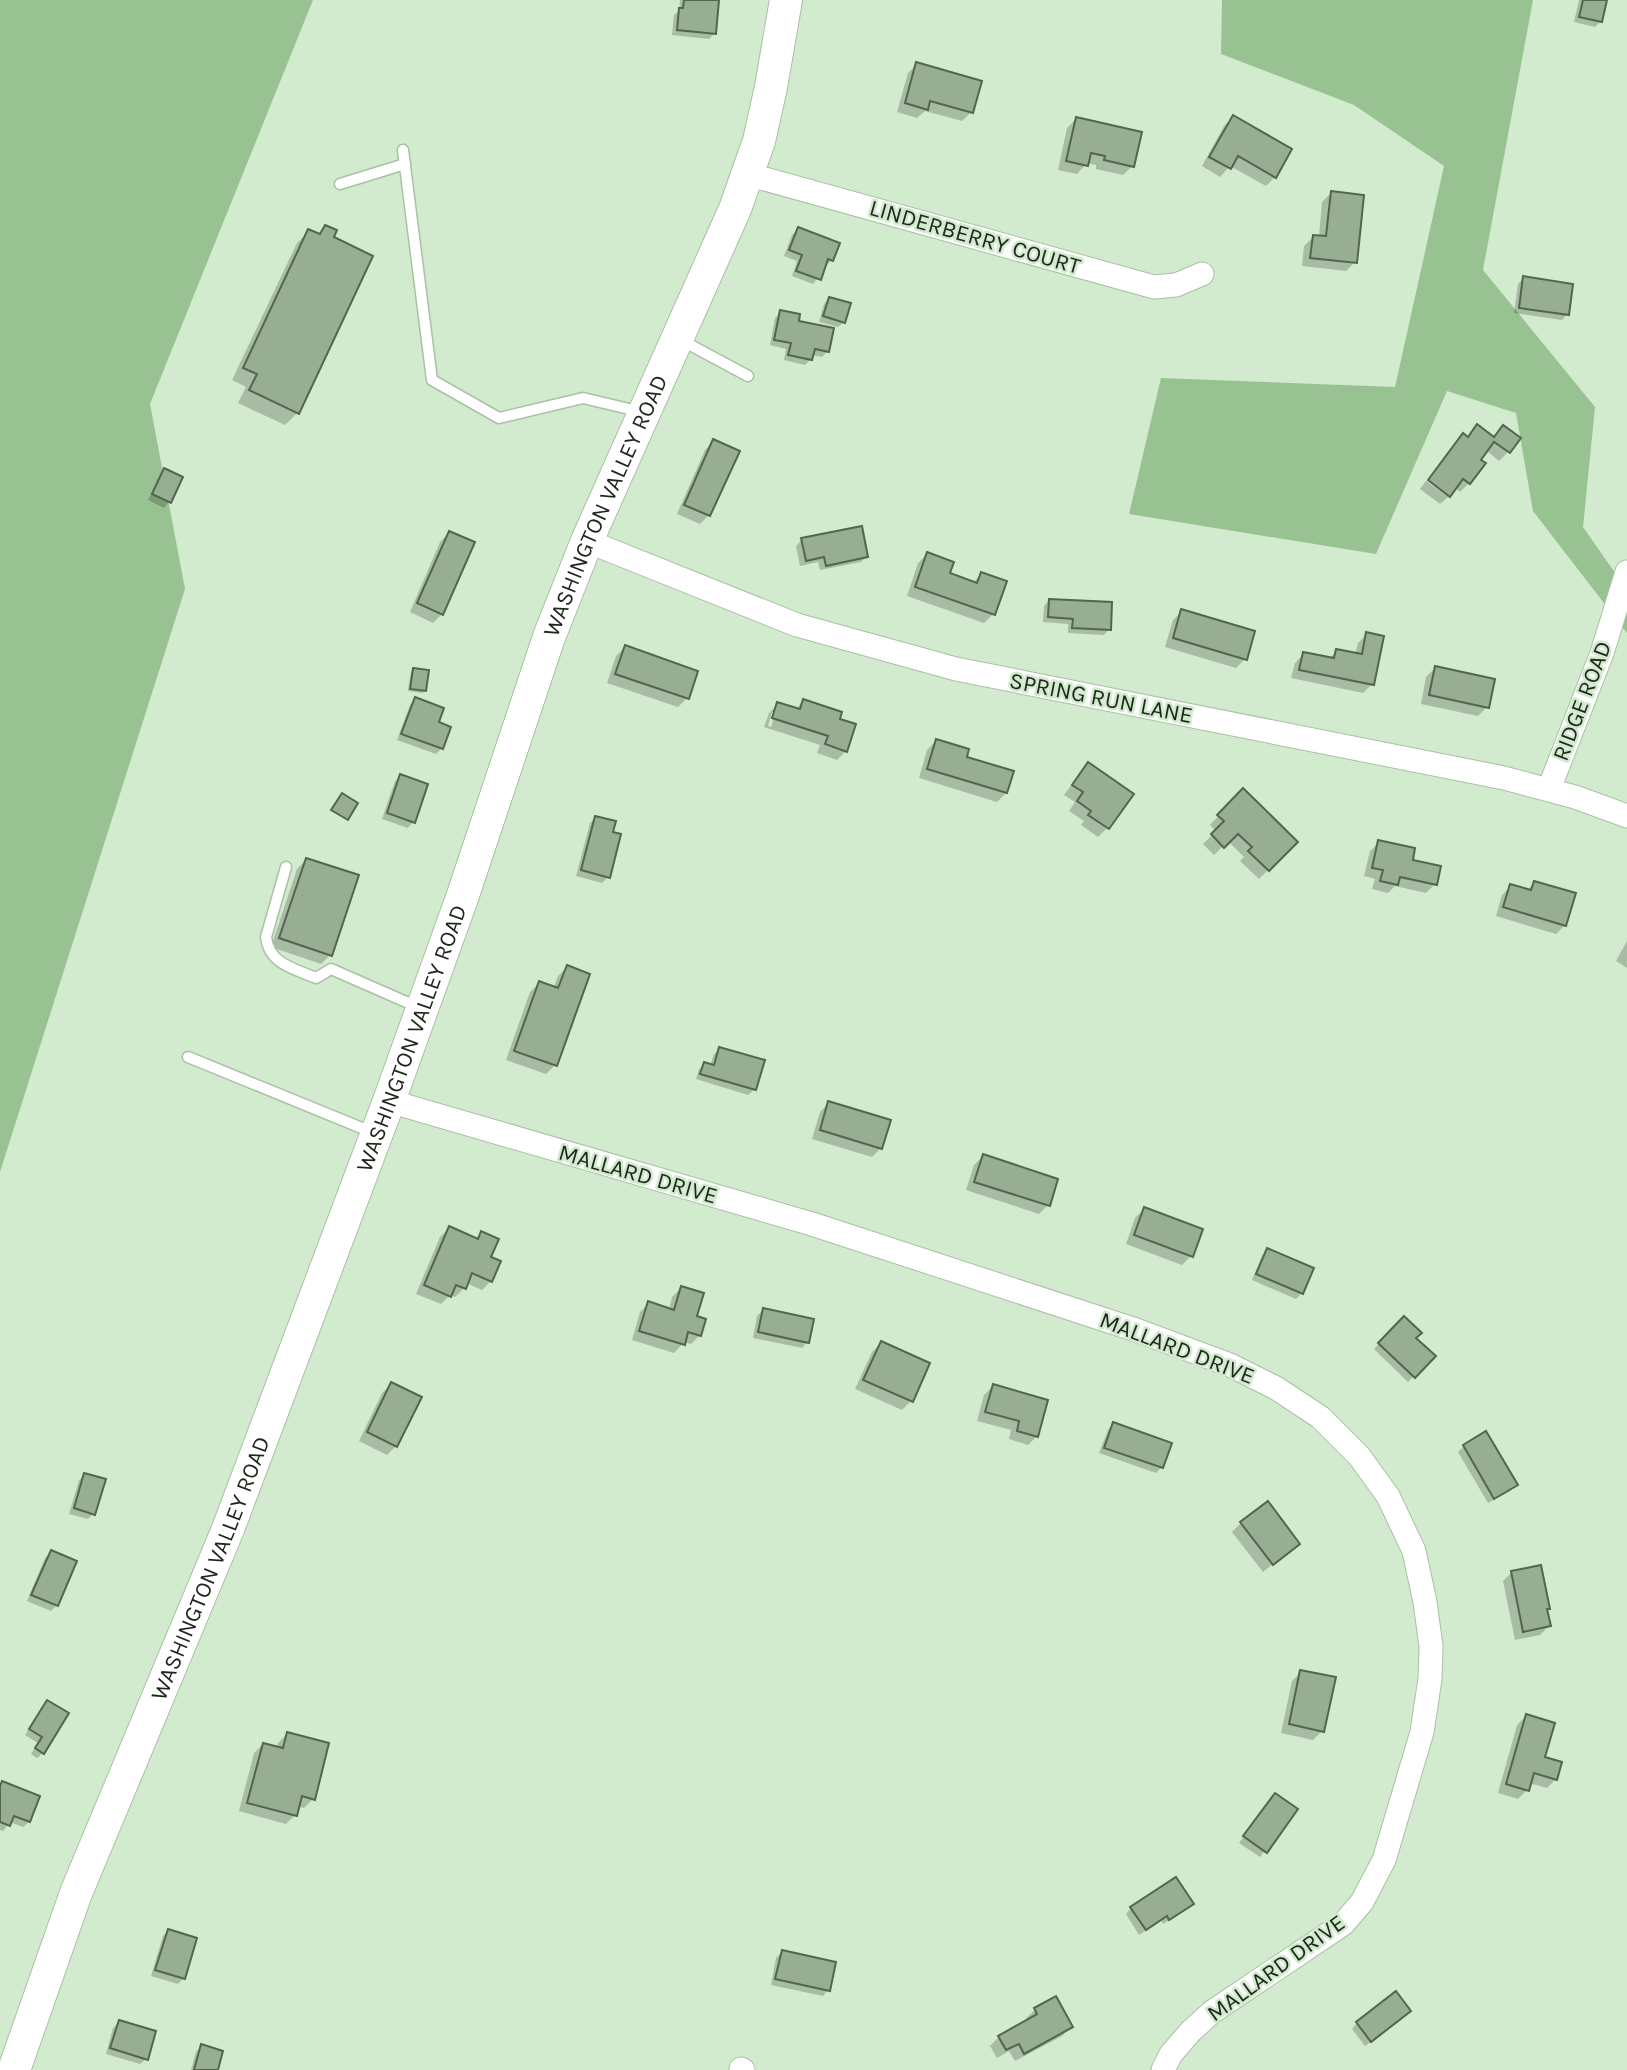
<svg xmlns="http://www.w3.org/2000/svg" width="1627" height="2070" viewBox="0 0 1627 2070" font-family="Karla,sans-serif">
	<rect width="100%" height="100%" fill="#d2eacd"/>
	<!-- green -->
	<g fill="#99c292">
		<polygon points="0,0 313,0 150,404 185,589 0,1172"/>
		<polygon points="1222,0 1533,0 1483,270 1595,407 1583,527 1627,590 1627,633 1533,511 1516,413 1447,391 1376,554 1129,514 1161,378 1395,387 1444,166 1354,105 1221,54"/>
	</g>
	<!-- shadow -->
	<g fill="#0003" fill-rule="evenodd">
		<polygon points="680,0 718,0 715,33 709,39 672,35 674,15 679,11"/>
		<polygon points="1579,0 1605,0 1601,21 1595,27 1574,22"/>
		<polygon points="917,64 971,112 962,121 925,111 917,118 897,112 908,73"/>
		<polygon points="1233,117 1275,177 1266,186 1230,166 1220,177 1202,166 1224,126"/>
		<polygon points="1076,119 1132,166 1123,175 1096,169 1096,165 1087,163 1077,174 1058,170 1067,128"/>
		<polygon points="1331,193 1355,262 1346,271 1302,266 1304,246 1313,237 1319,237 1322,202"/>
		<polygon points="326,227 297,413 285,425 238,403 246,387 232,380 297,243 309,231 318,235"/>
		<polygon points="798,229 831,260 813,284 792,276 797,261 784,256 792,235"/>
		<polygon points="1524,278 1567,314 1562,320 1514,313 1518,284"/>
		<polygon points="829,299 844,322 838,327 819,322 824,304"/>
		<polygon points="781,312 797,322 828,351 822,357 812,355 811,359 805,365 784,360 786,349 770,345 775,318"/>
		<polygon points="1478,427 1493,438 1503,427 1508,452 1499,461 1486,450 1469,483 1460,492 1455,488 1450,494 1429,478 1454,444 1463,435 1467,438"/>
		<polygon points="714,441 709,515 700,524 677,514 705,450"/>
		<polygon points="164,470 169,502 164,508 148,500 159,476"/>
		<polygon points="1426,481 1448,497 1440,504 1420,489"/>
		<polygon points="449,533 442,614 433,623 410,612 440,542"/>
		<polygon points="802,540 866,557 861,562 820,570 818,562 800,566 796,546"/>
		<polygon points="927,554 948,574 973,583 981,574 993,614 984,623 907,596 918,563"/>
		<polygon points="1049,600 1109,629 1104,635 1068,633 1068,624 1043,622 1044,606"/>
		<polygon points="1182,611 1245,659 1236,668 1165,647 1173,620"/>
		<polygon points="1367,634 1372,684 1363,693 1291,678 1295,663 1304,654 1329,659 1337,651 1355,654 1358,643"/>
		<polygon points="625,647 696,672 687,698 678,707 607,683 616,656"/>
		<polygon points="1435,668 1487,707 1478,716 1421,704 1426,677"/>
		<polygon points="413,670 425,691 422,693 408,691 411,672"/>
		<polygon points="415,699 442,748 436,754 397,740 410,705"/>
		<path d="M803,701L838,720L846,751L837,760L817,753L820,745L764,727L769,713L778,704L795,710ZM772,712H776L771,727L768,726Z"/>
		<polygon points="936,741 964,758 1006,793 997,802 919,778 927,750"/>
		<polygon points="1088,764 1131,794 1107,828 1098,837 1081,825 1084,821 1069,811 1075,802 1064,795 1080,773"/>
		<polygon points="401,776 413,822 408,828 382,819 395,781"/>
		<polygon points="1243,790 1295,842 1259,879 1240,861 1244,857 1228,841 1214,855 1203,844 1216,831 1210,825"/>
		<polygon points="596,818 611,833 608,877 602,883 576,876 590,823"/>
		<polygon points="1379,842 1411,861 1435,884 1426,893 1395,886 1388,893 1372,889 1375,879 1364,876 1370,851"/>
		<polygon points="306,860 330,955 321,964 271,947 297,869"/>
		<polygon points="1535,883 1565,925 1556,934 1496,916 1502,895 1511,886 1527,890"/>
		<polygon points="1627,941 1627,968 1616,961"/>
		<polygon points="567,967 555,1065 546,1074 506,1060 530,992 539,983 553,989 558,976"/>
		<polygon points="720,1049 762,1062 754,1090 748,1095 696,1079 699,1069 705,1064 710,1066 714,1054"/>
		<polygon points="829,1103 881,1148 872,1157 812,1139 820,1112"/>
		<polygon points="983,1156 1048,1205 1039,1214 966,1190 974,1165"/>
		<polygon points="1144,1209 1191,1256 1182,1265 1126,1244 1135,1218"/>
		<polygon points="449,1228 475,1239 481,1233 489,1258 491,1281 482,1290 466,1283 464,1288 455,1297 450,1295 441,1304 416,1294 440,1237"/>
		<polygon points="1268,1250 1302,1293 1296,1299 1252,1280 1262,1256"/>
		<polygon points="681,1288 695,1318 700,1335 691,1344 684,1342 674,1353 632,1340 640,1312 649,1303 669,1310 672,1297"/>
		<polygon points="763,1310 807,1342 802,1348 753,1338 757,1316"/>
		<polygon points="1404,1318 1414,1338 1433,1356 1408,1382 1374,1349"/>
		<polygon points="881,1343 911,1401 902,1410 855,1389 872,1352"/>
		<polygon points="391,1384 396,1446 387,1455 359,1441 382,1393"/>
		<polygon points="993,1386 1037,1436 1028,1445 1009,1439 1011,1430 977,1421 984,1395"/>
		<polygon points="1113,1424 1162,1467 1156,1473 1099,1453 1108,1430"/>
		<polygon points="1464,1446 1516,1485 1510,1491 1488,1503 1458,1452"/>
		<polygon points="85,1475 93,1514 88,1519 69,1514 79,1480"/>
		<polygon points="1241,1523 1298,1544 1263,1572 1232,1532"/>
		<polygon points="51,1552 57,1605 51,1611 27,1601 45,1558"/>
		<polygon points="1512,1572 1546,1610 1549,1626 1540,1635 1515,1640 1503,1581"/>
		<polygon points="1301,1672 1322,1731 1313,1740 1281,1733 1292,1681"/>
		<polygon points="47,1702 43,1753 37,1758 31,1754 38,1743 25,1735 42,1708"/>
		<polygon points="1526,1716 1543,1758 1556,1779 1547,1788 1529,1783 1527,1790 1518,1799 1498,1793 1517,1725"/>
		<polygon points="287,1734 313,1799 304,1808 297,1806 295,1815 286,1824 239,1811 254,1753 263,1744 277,1748 278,1743"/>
		<polygon points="2,1783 38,1797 29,1822 23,1827 10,1822 3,1831 0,1830 0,1785"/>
		<polygon points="1269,1801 1295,1810 1260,1857 1239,1843"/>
		<polygon points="1131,1908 1186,1909 1163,1924 1161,1920 1139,1935 1126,1914"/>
		<polygon points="168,1931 184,1978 178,1984 151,1976 163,1936"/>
		<polygon points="782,1952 828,1990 823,1996 771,1985 776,1958"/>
		<polygon points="1035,2010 1071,2027 1062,2036 1015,2061 1009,2051 997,2058 990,2046 999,2037 1028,2021 1026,2018"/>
		<polygon points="1404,2016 1365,2046 1352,2029 1357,2023"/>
		<polygon points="119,2022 146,2059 140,2064 106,2054 113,2028"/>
		<polygon points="202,2046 216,2070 191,2070 196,2052"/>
	</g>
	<!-- building -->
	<g fill="#97ae92" stroke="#51674d" stroke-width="2">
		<polygon points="684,0 719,0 716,34 677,30 679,8 683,8"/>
		<polygon points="1583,0 1607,0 1602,22 1579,17"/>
		<polygon points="916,62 982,81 973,113 930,101 928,110 905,103"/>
		<polygon points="1233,115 1292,149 1276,178 1238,156 1231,169 1209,157"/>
		<polygon points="1076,117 1142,132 1134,167 1104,160 1105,156 1091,153 1088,166 1066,161"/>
		<polygon points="1331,191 1364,195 1357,263 1310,258 1313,235 1326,236"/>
		<polygon points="325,225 337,230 334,237 373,256 299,414 249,390 257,374 243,368 308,229 320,234"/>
		<polygon points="798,227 840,243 833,261 828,259 821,280 796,271 802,255 789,250"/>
		<polygon points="1523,276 1573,284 1569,315 1519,308"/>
		<polygon points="829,297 851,303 845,323 823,316"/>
		<polygon points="780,310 800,314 799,321 834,328 829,352 815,349 812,360 788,355 791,343 774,340"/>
		<polygon points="1477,424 1494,437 1503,425 1521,438 1510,453 1494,442 1481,460 1486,463 1470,484 1463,479 1450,497 1428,480 1463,433 1468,437"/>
		<polygon points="713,439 740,451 710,516 684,505"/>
		<polygon points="164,468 183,477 171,503 152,494"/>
		<polygon points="862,526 868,557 826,566 824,557 806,561 801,538"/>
		<polygon points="449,531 475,542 443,615 417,603"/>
		<polygon points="927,552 954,562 950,573 977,583 981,572 1007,581 995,615 915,587"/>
		<polygon points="1049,599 1112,602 1111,630 1072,628 1073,619 1048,617"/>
		<polygon points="1181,609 1255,631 1247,660 1173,638"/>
		<polygon points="1366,632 1384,636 1374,685 1299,670 1303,652 1334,658 1336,649 1362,654"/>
		<polygon points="625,645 698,671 689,699 615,674"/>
		<polygon points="1435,666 1495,679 1489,708 1429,695"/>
		<polygon points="413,668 429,670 426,691 410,689"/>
		<polygon points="415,697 444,708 439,722 451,727 443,749 401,734"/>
		<polygon points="803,699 842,712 840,719 856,724 847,752 825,744 828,736 772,718 777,702 800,709"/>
		<polygon points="936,739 969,749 967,757 1014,771 1007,793 927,769"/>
		<polygon points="1088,762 1134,794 1109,829 1088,815 1091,811 1077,801 1083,792 1072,785"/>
		<polygon points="400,774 428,784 415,823 387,813"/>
		<polygon points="1243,788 1298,842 1269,871 1248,851 1252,847 1238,834 1224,848 1211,834 1224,821 1217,815"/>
		<polygon points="342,793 358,803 348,820 331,810"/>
		<polygon points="595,816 616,821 613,832 621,834 610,878 581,870"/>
		<polygon points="1378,840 1415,848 1413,860 1441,866 1437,885 1400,877 1398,885 1380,881 1383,870 1372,868"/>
		<polygon points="306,858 359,875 332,956 279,938"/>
		<polygon points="1534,881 1576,893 1566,926 1503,907 1510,884 1531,890"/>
		<polygon points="567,965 590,974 557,1066 514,1051 539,981 558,988"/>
		<polygon points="719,1047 765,1060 756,1090 700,1074 704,1062 714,1065"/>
		<polygon points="828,1101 891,1120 882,1149 820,1130"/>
		<polygon points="983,1154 1058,1179 1050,1206 974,1182"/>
		<polygon points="1144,1207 1203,1229 1193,1257 1134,1235"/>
		<polygon points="449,1226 478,1239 481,1231 499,1239 491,1257 501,1261 492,1282 472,1273 466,1289 456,1285 451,1297 424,1285"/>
		<polygon points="1267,1248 1314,1268 1303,1294 1256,1274"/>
		<polygon points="681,1286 704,1293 697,1316 706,1319 701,1336 688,1332 685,1345 639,1331 648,1301 674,1310"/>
		<polygon points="763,1308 814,1319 809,1343 758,1332"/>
		<polygon points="1404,1316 1422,1333 1416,1338 1436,1356 1415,1378 1378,1343"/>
		<polygon points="881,1341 930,1363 913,1402 863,1380"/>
		<polygon points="391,1382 422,1397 397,1447 367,1432"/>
		<polygon points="993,1384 1048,1400 1038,1437 1017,1431 1019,1421 985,1412"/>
		<polygon points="1113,1422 1172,1443 1163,1468 1104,1448"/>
		<polygon points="1486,1431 1518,1485 1494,1499 1463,1445"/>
		<polygon points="84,1473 106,1479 95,1515 74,1508"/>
		<polygon points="1268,1501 1300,1544 1273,1565 1240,1522"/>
		<polygon points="51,1550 77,1561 58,1606 31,1595"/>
		<polygon points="1541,1565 1550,1609 1547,1609 1551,1626 1523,1632 1511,1571"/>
		<polygon points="1300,1670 1336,1677 1324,1732 1289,1724"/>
		<polygon points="47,1700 69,1713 44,1754 35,1748 42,1737 29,1729"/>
		<polygon points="1526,1714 1555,1723 1545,1757 1562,1762 1557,1780 1534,1773 1529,1791 1506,1784"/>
		<polygon points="287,1732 329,1743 315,1800 302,1796 297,1816 247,1803 263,1743 283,1748"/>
		<polygon points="2,1781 40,1796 30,1822 14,1816 10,1826 0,1822 0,1786"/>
		<polygon points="1275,1793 1298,1809 1267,1853 1243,1836"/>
		<polygon points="1176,1877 1194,1904 1169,1920 1167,1916 1146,1930 1130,1907"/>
		<polygon points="168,1929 197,1938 185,1979 155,1970"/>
		<polygon points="782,1950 836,1962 830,1991 775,1979"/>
		<polygon points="1396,1991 1411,2011 1371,2042 1356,2022"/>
		<polygon points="1056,1996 1073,2027 1024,2054 1019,2044 1006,2050 998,2036 1037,2014 1034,2008"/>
		<polygon points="119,2020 156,2031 148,2060 110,2048"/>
		<polygon points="201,2044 223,2051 218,2070 194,2070"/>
	</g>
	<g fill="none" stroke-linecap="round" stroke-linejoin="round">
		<defs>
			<g id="lane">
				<polyline points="403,150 432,380 499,418 583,398 642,412"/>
				<polyline points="340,184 405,164"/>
				<polyline points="681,340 748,376"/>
				<path d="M286,867L266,937C269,964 293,968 316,978L331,969L420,1008"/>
				<polyline points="188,1057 374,1133"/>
			</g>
			<g id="street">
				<polyline points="747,174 1154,287 1176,285 1202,274"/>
				<polyline points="587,541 797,625 956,669 1504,778 1575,797 1627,816"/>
				<polyline points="1549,789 1602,653 1627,572"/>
				<polyline points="389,1101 812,1224 1136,1330 1230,1365 1276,1388 1320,1417 1359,1456 1388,1496 1414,1551 1425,1602 1431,1646 1430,1679 1422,1732 1384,1860 1362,1902 1343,1924 1212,2012 1191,2031 1171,2054 1163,2070"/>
				<polyline points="741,2069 743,2070"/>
			</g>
			<g id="secondary">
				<path id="s1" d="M14,2070L76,1893L228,1529L389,1101L462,898L549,637L587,541L735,209L759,141L771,87L786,0"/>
			</g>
		</defs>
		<!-- lane casing -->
		<use href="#lane" stroke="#a9c1a4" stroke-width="13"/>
		<!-- street casing -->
		<use href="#street" stroke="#a9c1a4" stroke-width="25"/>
		<!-- secondary casing -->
		<use href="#secondary" stroke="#a9c1a4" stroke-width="34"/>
		<!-- lane -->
		<use href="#lane" stroke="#fff" stroke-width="10"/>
		<!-- street -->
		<use href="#street" stroke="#fff" stroke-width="23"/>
		<!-- secondary -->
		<use href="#secondary" stroke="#fff" stroke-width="32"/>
	</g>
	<g text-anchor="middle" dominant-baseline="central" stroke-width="5" stroke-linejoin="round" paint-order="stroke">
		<!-- street labels -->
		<g font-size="23" fill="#1e271c" stroke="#d2eacd">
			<text transform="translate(975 237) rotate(16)">LINDERBERRY COURT</text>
			<text stroke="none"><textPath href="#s1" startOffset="1673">WASHINGTON VALLEY ROAD</textPath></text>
			<text transform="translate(1101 698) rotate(11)">SPRING RUN LANE</text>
			<text transform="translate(1582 701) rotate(-69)">RIDGE ROAD</text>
			<text stroke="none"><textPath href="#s1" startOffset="1106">WASHINGTON VALLEY ROAD</textPath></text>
			<text transform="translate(638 1174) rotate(16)">MALLARD DRIVE</text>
			<text transform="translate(1177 1348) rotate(21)">MALLARD DRIVE</text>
			<text stroke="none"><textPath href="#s1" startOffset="539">WASHINGTON VALLEY ROAD</textPath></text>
			<text transform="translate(1276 1968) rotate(-36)">MALLARD DRIVE</text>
		</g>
	</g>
</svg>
